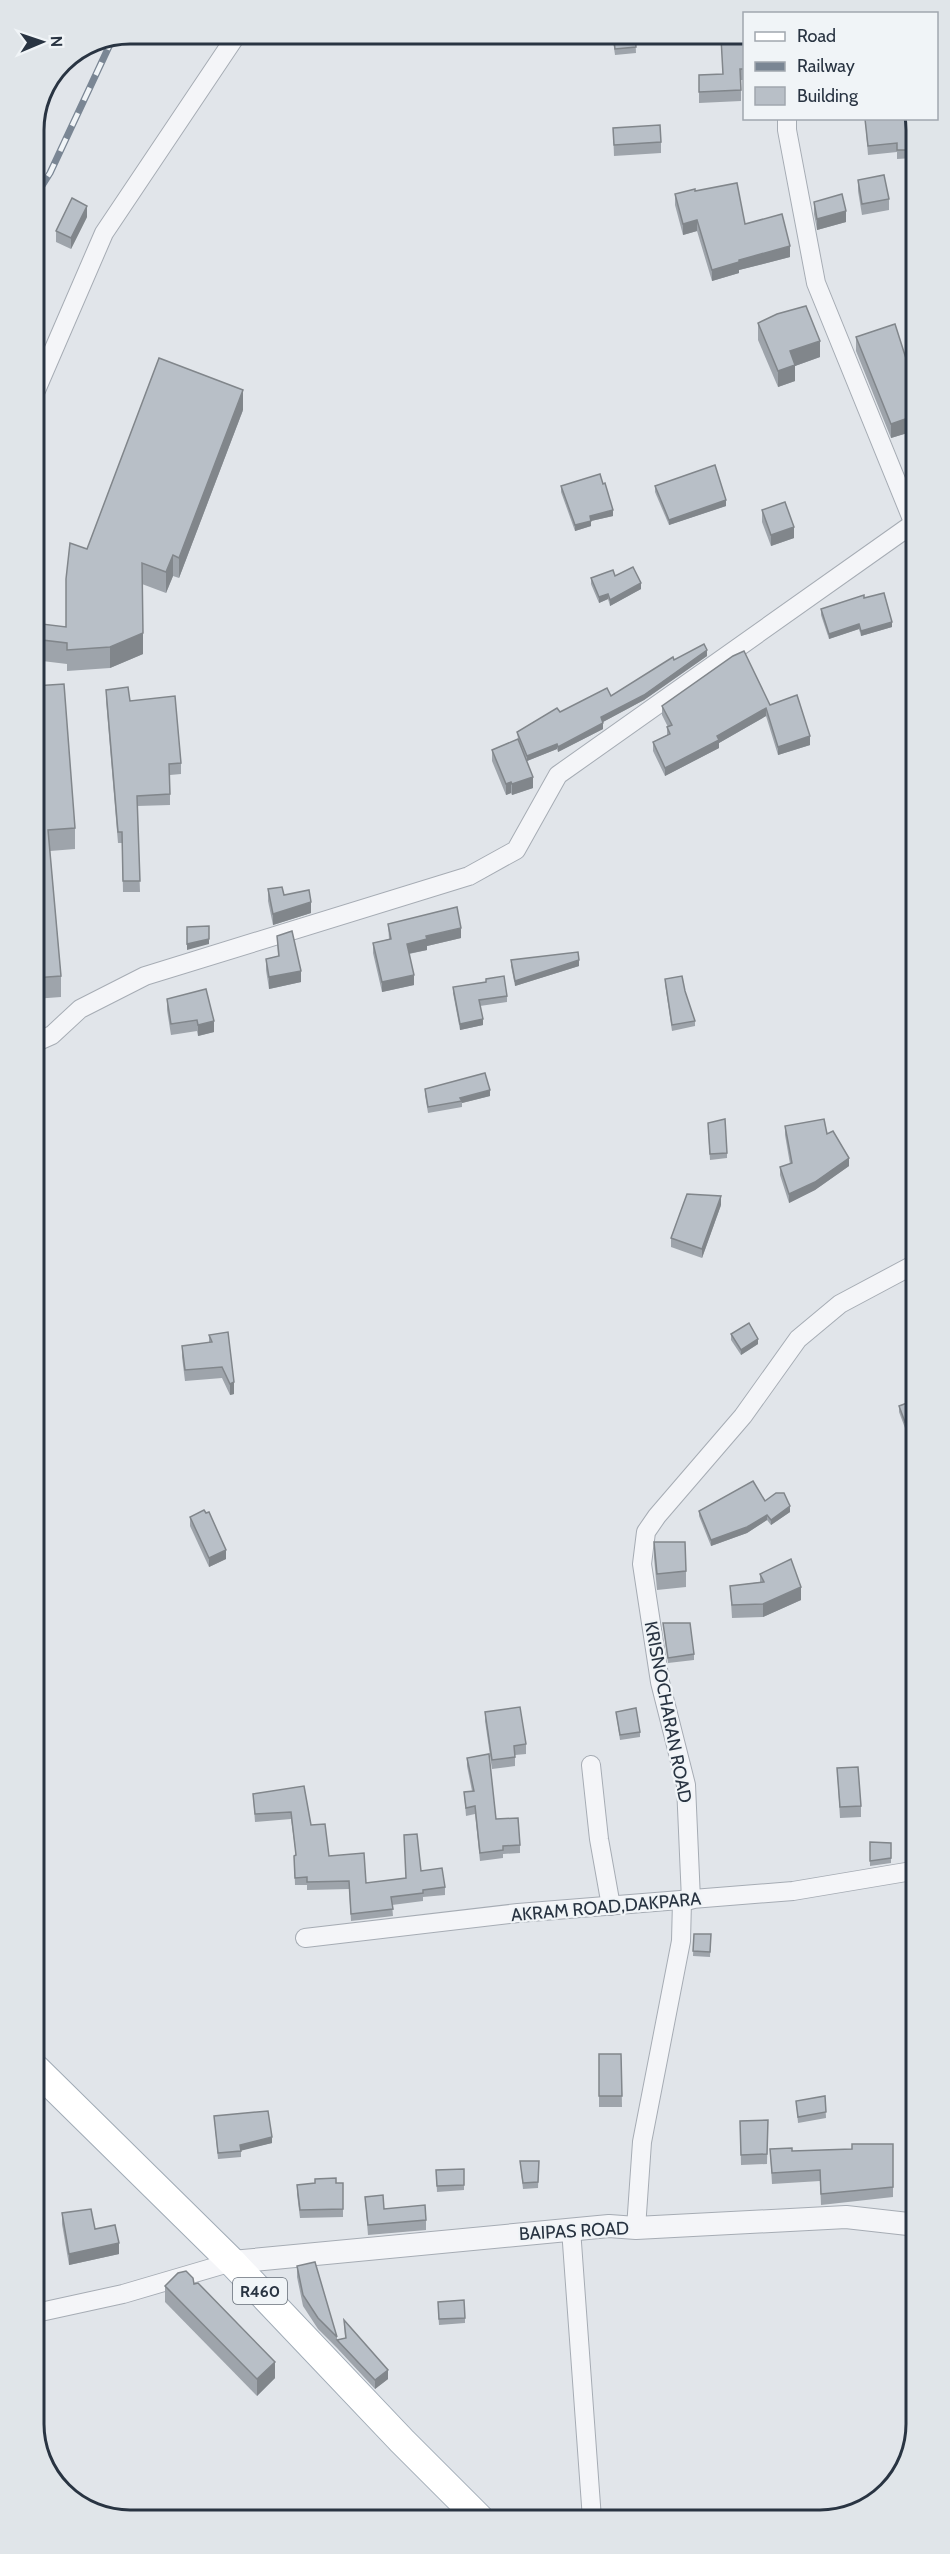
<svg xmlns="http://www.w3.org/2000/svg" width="950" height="2554" viewBox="0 0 950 2554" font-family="Cabin,sans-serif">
	<rect width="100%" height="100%" fill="#e1e5ea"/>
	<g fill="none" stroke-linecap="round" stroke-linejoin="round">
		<defs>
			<g id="minor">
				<polyline points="787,118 787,130 816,283 914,524"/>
				<polyline points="34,395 104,233 238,33"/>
				<polyline points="34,1043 52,1035 80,1009 145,976 469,876 516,850 558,775 914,523"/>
				<polyline points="591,1765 599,1839 611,1906"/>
				<polyline points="691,1900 686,1785 660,1682 642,1564 646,1532 657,1516 743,1416 798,1339 840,1304 915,1264"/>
				<polyline points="305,1938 518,1913 793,1891 906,1872"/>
				<polyline points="636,2228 642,2142 681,1941 682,1901"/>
				<polyline points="571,2229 592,2519"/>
				<polyline points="36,2313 123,2294 232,2262"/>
			</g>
			<polyline id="tertiary" points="232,2262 609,2226 636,2228 846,2217 917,2225"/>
			<polyline id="primary" points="36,2069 232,2262 402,2441 480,2519"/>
		</defs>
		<!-- minor casing -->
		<use href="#minor" stroke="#a6acb4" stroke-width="20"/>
		<!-- tertiary casing -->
		<use href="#tertiary" stroke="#a6acb4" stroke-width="24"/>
		<!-- primary casing -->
		<use href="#primary" stroke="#a0abb6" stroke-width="30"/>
		<!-- minor -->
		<use href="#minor" stroke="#f4f5f8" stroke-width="18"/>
		<!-- tertiary -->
		<use href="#tertiary" stroke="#f4f5f8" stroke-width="22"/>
		<!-- primary -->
		<use href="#primary" stroke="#fff" stroke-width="28"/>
		<defs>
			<polyline id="rail" points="33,200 50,173 112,40"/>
		</defs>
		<!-- rail casing -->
		<use href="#rail" stroke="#7a8694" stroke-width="7"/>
		<!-- rail -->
		<use href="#rail" stroke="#f0f4f7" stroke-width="4.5" stroke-dasharray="14" stroke-linecap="butt"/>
	</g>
	<!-- wall -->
	<g fill="#9ea4ab">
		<polygon points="612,33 635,33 636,53 615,55"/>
		<polygon points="744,36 744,80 741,80 741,101 699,103 699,75 723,74 721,38"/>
		<polygon points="914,118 914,158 897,159 897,152 868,155 865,119"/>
		<polygon points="613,128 661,142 661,153 614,156"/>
		<polygon points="858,180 889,199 889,210 862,215 858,191"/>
		<polygon points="695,191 745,224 790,257 739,270 739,273 712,281 697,231 683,235 675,205 675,194"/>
		<polygon points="814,202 846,222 817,230 814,214"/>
		<polygon points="87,217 71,249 56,242 56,231"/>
		<polygon points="758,323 820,357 795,366 795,381 778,387 758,340"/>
		<polygon points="856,337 910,371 914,369 914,431 891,438 856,351"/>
		<polygon points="243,410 179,578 173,576 166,593 142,584 143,654 110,668 67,671 67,664 34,660 34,623 66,627"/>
		<polygon points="561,486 613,516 591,521 591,526 575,531 561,492"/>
		<polygon points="655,486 726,506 669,525 655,492"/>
		<polygon points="762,510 794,538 771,546 762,522"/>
		<polygon points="615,576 641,589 610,606 608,599 599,603 591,584 591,578"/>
		<polygon points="864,598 892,627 861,636 859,629 829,639 821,615 821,609"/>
		<polygon points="707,656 644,700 603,722 603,729 558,752 557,749 527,761 523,751 533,788 512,795 511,793 506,795 492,761 492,750 518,739 517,732 560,712 611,696 674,660"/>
		<polygon points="34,686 75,828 75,849 50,851 61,976 61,997 34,999"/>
		<polygon points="106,690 130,701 181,763 181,774 170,775 170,805 137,806 140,892 123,892 122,843 118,843 106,700"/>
		<polygon points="770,705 810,745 778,755 766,716 719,743 719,748 665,776 653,751 653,742 667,735 667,727 668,727 662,715 662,706"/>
		<polygon points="268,889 311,913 273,925 268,901"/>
		<polygon points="388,924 461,938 427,946 427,950 409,954 414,985 382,992 373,953 373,943 389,939"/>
		<polygon points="277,936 301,982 269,989 266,970 266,959 278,956"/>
		<polygon points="511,960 579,966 515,986 511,966"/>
		<polygon points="665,979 685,991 695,1021 695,1026 672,1031 665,984"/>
		<polygon points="453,987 507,996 507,1002 480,1006 483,1025 460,1030 453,993"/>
		<polygon points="167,999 214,1032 198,1036 197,1031 171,1035 167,1010"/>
		<polygon points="425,1089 490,1096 462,1103 462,1107 428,1113 425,1095"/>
		<polygon points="785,1126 827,1134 849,1166 815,1190 789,1203 780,1175 780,1167 790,1164 785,1135"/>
		<polygon points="708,1129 727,1153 727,1158 710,1160"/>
		<polygon points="721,1205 702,1258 671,1247 671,1238"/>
		<polygon points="731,1334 758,1344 741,1355 731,1340"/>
		<polygon points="209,1335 234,1394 230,1395 222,1378 185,1381 182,1357 182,1346 209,1343"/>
		<polygon points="915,1400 916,1424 905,1428 899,1412 899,1406"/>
		<polygon points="765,1501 790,1512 771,1525 767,1520 747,1533 711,1546 699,1516 699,1511"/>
		<polygon points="190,1517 226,1559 209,1567 190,1526"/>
		<polygon points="654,1542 686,1571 686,1587 657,1590 654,1558"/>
		<polygon points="760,1574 801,1600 763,1617 732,1618 730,1586 760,1582"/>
		<polygon points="663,1623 694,1654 694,1660 668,1663"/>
		<polygon points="485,1712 526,1744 526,1754 515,1755 515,1766 492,1769 485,1721"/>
		<polygon points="616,1712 640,1732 640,1737 620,1740"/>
		<polygon points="467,1758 496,1819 520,1845 520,1853 503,1854 503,1858 480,1861 475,1814 466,1816 464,1792 472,1791 467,1766"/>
		<polygon points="837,1768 861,1806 861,1817 840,1818"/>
		<polygon points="304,1786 311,1825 329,1856 366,1883 405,1878 421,1871 445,1887 445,1895 423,1897 423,1901 392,1905 393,1916 351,1921 349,1889 307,1890 307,1885 295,1885 294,1856 296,1855 291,1819 255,1822 253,1794"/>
		<polygon points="870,1842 891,1843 891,1863 870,1866"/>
		<polygon points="694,1934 711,1934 710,1957 693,1956"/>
		<polygon points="599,2054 621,2054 622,2107 599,2107"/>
		<polygon points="825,2096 826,2118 798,2123 796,2101"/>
		<polygon points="214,2116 272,2143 241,2150 241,2157 218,2159"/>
		<polygon points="768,2120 767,2164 741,2165 740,2121"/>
		<polygon points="893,2144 893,2197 821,2205 820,2181 772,2184 770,2149 792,2151 852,2149"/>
		<polygon points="520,2161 539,2161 538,2188 523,2189"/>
		<polygon points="464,2169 464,2190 437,2192 436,2170"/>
		<polygon points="315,2183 343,2183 343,2217 300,2218 297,2194 297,2185"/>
		<polygon points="365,2197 384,2209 426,2220 426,2230 368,2235"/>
		<polygon points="62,2213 95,2229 119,2254 69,2265 62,2224"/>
		<polygon points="297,2266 337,2337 337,2348 318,2329 303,2306 297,2277"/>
		<polygon points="194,2284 275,2378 257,2396 165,2302 165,2286"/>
		<polygon points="438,2308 465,2318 465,2323 439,2325"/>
		<polygon points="344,2320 388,2379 375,2389 337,2348 337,2340 345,2338"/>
	</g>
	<!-- shaded-wall -->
	<g fill="#81868b">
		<polygon points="87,206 87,217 71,249 71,238"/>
		<polygon points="846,211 846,222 817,230 817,219"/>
		<polygon points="697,220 697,231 683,235 683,224"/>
		<polygon points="790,246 790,257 739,270 739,273 712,281 712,270 739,260"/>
		<polygon points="820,341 820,357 795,366 795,381 778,387 778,371 790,351"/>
		<polygon points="243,390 243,410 179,578 179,558"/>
		<polygon points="914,408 914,431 891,438 891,424"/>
		<polygon points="726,500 726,506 669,525 669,520"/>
		<polygon points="613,510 613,516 591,521 591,526 575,531 575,525 590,516"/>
		<polygon points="794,527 794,538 771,546 771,535"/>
		<polygon points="173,555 173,576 166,593 166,572"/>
		<polygon points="641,583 641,589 610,606 610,600"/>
		<polygon points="608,594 608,599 599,603 599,597"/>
		<polygon points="892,622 892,627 861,636 861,631"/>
		<polygon points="859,624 859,629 829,639 829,634"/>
		<polygon points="143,633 143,654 110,668 110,647"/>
		<polygon points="707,650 707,656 644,700 601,723 601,717"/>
		<polygon points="766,708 766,716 719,743 719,748 665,776 665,768 717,736"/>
		<polygon points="603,723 603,729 558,752 558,747"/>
		<polygon points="810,736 810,745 778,755 778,747"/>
		<polygon points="557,744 557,749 527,761 527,756"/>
		<polygon points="533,777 533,788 512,795 512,784"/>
		<polygon points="511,782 511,793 506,795 506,784"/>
		<polygon points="311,902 311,913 273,925 273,914"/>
		<polygon points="461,928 461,938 427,946 427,950 407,954 407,944 426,936"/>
		<polygon points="209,939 209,944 187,950 187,944"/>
		<polygon points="579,960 579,966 515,986 515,981"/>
		<polygon points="301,971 301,982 269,989 269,977"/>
		<polygon points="414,975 414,985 382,992 382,982"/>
		<polygon points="483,1019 483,1025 460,1030 460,1024"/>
		<polygon points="214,1021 214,1032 198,1036 198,1025"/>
		<polygon points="490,1090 490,1096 462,1103 460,1098"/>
		<polygon points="849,1158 849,1166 815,1190 789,1203 789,1194"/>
		<polygon points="721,1196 721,1205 702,1258 702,1249"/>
		<polygon points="758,1339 758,1344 741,1355 741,1350"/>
		<polygon points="234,1382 234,1394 230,1395 230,1384"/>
		<polygon points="916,1418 916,1424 905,1428 905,1422"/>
		<polygon points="790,1506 790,1512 771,1525 771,1520"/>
		<polygon points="767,1515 767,1520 747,1533 711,1546 711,1540"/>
		<polygon points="226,1550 226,1559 209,1567 209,1558"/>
		<polygon points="801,1587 801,1600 763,1617 763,1604"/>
		<polygon points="272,2137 272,2143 240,2151 240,2145"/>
		<polygon points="119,2243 119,2254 69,2265 69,2254"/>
		<polygon points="275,2362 275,2378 257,2396 257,2379"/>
		<polygon points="388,2370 388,2379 375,2389 375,2380"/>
	</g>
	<!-- building -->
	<g fill="#b8bfc7" stroke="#81868b" stroke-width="1.5">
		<polygon points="613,33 635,33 636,47 615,49"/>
		<polygon points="744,36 744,69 740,69 741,90 699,92 699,75 723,74 721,38"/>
		<polygon points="876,118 914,118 914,150 897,150 897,143 868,146 865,119"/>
		<polygon points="660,125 661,142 614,145 613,128"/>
		<polygon points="884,175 889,199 862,204 858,180"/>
		<polygon points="737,183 745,224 782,214 790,246 739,260 739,262 712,270 697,220 683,224 675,194 695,189 695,191"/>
		<polygon points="842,194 846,211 817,219 814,202"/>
		<polygon points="72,198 87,206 71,238 56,231"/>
		<polygon points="806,306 820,341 790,351 795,365 778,371 758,323 777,314"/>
		<polygon points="895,324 910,371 914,369 914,408 912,409 914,416 891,424 856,337"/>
		<polygon points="159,358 243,390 179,558 173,555 166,572 142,563 143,633 110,647 67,650 67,643 34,639 34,623 66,627 66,579 70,543 87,549"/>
		<polygon points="715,465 726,500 669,520 655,486"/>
		<polygon points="600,474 603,484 605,483 613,510 590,516 591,521 575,525 561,486"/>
		<polygon points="785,502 794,527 771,535 762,510"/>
		<polygon points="633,567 641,583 610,600 608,594 599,597 591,578 613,570 615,576"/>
		<polygon points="884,593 892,622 861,631 859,624 829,634 821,609 864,595 864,598"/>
		<polygon points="704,644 707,650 644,695 601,717 603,723 558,747 557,744 527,756 517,732 557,708 560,712 607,688 611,696 673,657 674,660"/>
		<polygon points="744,651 770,705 797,695 810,736 778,747 766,708 717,736 719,740 665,768 653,742 670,734 667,727 672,725 662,706 733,656"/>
		<polygon points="64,684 75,828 48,830 61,976 34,978 34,686"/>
		<polygon points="128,687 130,701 175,696 181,763 169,764 170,794 137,796 140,881 123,881 122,832 118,832 106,690"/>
		<polygon points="518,739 533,777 512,784 511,782 506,784 492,750"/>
		<polygon points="282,887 284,895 309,890 311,902 273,914 268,889"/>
		<polygon points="457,907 461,928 426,936 427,939 407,944 414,975 382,982 373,943 391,939 388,924"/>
		<polygon points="209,926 209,939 187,944 187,927"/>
		<polygon points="292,931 301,971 269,977 266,959 279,956 277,936"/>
		<polygon points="578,952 579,960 515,981 511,960"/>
		<polygon points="504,976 507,996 479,1000 483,1019 460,1024 453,987 486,982 486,979"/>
		<polygon points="682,976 685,991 695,1021 672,1025 665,979"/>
		<polygon points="206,989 214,1021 198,1025 197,1020 171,1024 167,999"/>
		<polygon points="485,1073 490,1090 460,1098 462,1101 428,1107 425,1089"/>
		<polygon points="725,1119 727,1153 710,1154 708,1123"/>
		<polygon points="824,1119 827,1134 833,1131 849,1158 815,1182 789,1194 780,1167 792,1163 785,1126"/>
		<polygon points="687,1194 721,1196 702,1249 671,1238"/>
		<polygon points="749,1323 758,1339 741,1350 731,1334"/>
		<polygon points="228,1332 234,1382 230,1384 222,1367 185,1370 182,1346 212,1342 209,1335"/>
		<polygon points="915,1400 916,1418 905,1422 899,1406"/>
		<polygon points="753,1481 765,1501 776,1493 784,1493 790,1506 771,1520 767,1515 747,1527 711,1540 699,1511"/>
		<polygon points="204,1510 206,1513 209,1512 226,1550 209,1558 190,1517"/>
		<polygon points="654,1542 685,1542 686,1571 657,1574"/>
		<polygon points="791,1559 801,1587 763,1604 732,1605 730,1586 764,1582 760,1574"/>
		<polygon points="663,1623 690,1623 694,1654 668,1658"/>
		<polygon points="520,1707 526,1744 514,1746 515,1757 492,1760 485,1712"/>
		<polygon points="636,1708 640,1732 620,1735 616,1712"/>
		<polygon points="489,1754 496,1819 518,1818 520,1845 503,1846 503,1850 480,1853 475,1806 466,1808 464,1792 474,1791 467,1758"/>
		<polygon points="858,1767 861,1806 840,1807 837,1768"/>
		<polygon points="304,1786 311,1825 325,1824 329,1856 364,1853 366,1883 406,1878 404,1835 417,1834 421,1871 442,1868 445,1887 423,1890 423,1893 391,1897 393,1909 351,1914 349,1881 307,1882 307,1877 295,1878 294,1856 296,1855 291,1812 255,1814 253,1794"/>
		<polygon points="870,1842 891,1843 891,1858 870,1861"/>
		<polygon points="694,1934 711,1934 710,1952 693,1951"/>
		<polygon points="599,2054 621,2054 622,2096 599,2096"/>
		<polygon points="825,2096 826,2112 798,2117 796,2101"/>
		<polygon points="268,2111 272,2137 240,2145 241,2151 218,2153 214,2116"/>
		<polygon points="768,2120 767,2154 741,2155 740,2121"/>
		<polygon points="852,2144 893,2144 893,2187 821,2194 820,2170 772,2173 770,2149 792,2148 792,2151 852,2149"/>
		<polygon points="520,2161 539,2161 538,2182 523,2183"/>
		<polygon points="464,2169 464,2185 437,2186 436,2170"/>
		<polygon points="336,2178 336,2183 343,2183 343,2209 300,2210 297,2185 315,2183 315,2179"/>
		<polygon points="383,2195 384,2209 425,2205 426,2220 368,2225 365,2197"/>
		<polygon points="91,2209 95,2229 115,2225 119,2243 69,2254 62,2213"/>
		<polygon points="315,2262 337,2337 318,2318 303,2295 297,2266"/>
		<polygon points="186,2271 193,2278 194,2284 198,2283 275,2362 257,2379 165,2286 178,2273"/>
		<polygon points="464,2300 465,2318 439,2319 438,2302"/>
		<polygon points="344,2320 388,2370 375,2380 337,2340 346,2338"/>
	</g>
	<g text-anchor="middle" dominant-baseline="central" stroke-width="4.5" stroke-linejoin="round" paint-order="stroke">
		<!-- shield labels -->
		<rect fill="#f0f4f7" stroke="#656e78" stroke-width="1.5" x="233" y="2278" width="54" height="26" rx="4.5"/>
		<g font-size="16" font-weight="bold" fill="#293442">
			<text x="260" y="2291">R460</text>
		</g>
		<!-- street labels -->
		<g font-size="18" fill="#293442" stroke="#f0f4f7">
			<text transform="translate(668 1712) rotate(79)">KRISNOCHARAN ROAD</text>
			<text transform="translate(606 1907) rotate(-5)">AKRAM ROAD,DAKPARA</text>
			<text transform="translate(574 2231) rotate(-3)">BAIPAS ROAD</text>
		</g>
	</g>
	<!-- crop -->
	<path d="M0 0H950V2554H0ZM130 44H820A86 86 0 0 1 906 130V2424A86 86 0 0 1 820 2510H130A86 86 0 0 1 44 2424V130A86 86 0 0 1 130 44Z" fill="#e0e5e9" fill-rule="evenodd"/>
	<path fill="none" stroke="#293442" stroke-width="3" d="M130 44H820A86 86 0 0 1 906 130V2424A86 86 0 0 1 820 2510H130A86 86 0 0 1 44 2424V130A86 86 0 0 1 130 44Z"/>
	<!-- legend -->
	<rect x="743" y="12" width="195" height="108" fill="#f0f4f7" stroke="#a0a7af" stroke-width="1.5"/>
	<rect x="755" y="32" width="30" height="9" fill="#ffffff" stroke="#a0a7af" stroke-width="1.5"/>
	<text x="797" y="42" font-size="18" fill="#293442">Road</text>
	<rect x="755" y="62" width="30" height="9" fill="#7a8694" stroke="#a0a7af" stroke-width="1.5"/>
	<text x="797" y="72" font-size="18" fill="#293442">Railway</text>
	<rect x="755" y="87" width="30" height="18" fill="#b8bfc7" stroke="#a0a7af" stroke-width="1.5"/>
	<text x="797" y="102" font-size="18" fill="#293442">Building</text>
	<!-- north arrow -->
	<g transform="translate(42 42) rotate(88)" stroke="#f0f4f7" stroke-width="4.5" paint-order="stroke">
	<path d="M0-4.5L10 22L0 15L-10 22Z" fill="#293442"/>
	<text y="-9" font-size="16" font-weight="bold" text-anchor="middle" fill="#293442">N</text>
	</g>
</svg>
